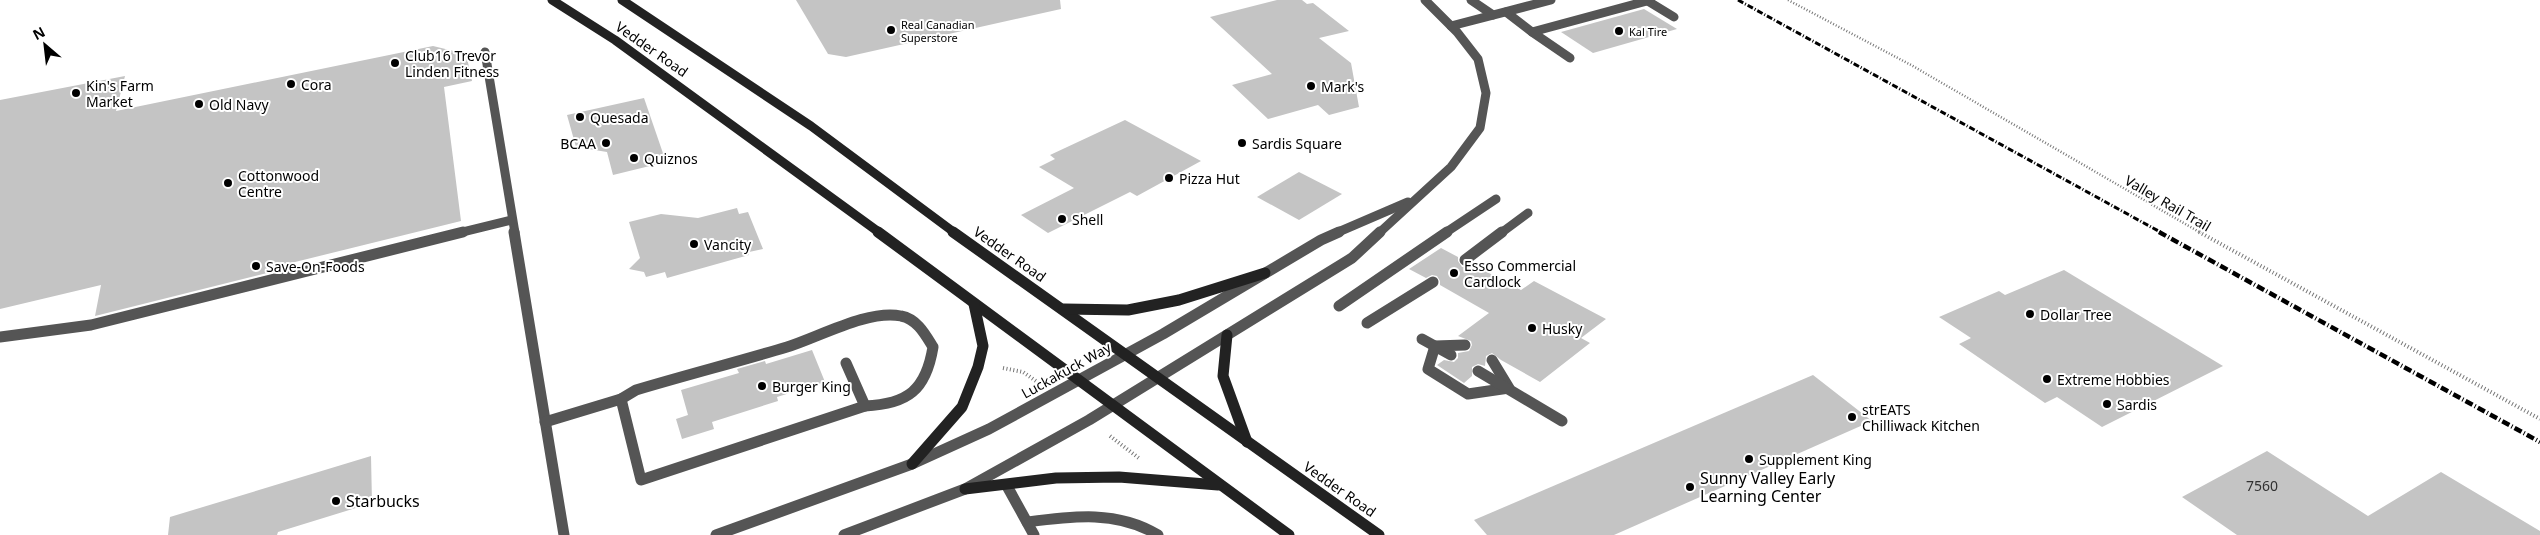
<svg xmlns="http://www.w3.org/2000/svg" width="2540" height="535" viewBox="0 0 2540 535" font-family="'Noto Sans',sans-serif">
	<rect width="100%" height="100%" fill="#fff"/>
	<!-- building -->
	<g fill="#c4c4c4">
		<polygon points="796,0 1060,0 1061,9 846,57 828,54"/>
		<polygon points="1277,0 1302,0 1307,4 1313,3 1349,31 1319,38 1351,63 1359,107 1329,115 1318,105 1268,119 1232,85 1272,74 1210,17"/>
		<polygon points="1644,9 1677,29 1593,53 1561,32"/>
		<polygon points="433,46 466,54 470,71 472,81 444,87 461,221 291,263 291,267 95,316 101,285 0,309 0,100 125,76 116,111"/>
		<polygon points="644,98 666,162 613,175 607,152 576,147 567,115"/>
		<polygon points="1125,120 1201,161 1137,196 1130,192 1048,233 1021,215 1074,188 1039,167 1055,159 1050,155"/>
		<polygon points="1299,172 1342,194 1299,220 1257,197"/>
		<polygon points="737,208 739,214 748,212 763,249 749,252 749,255 667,278 665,272 646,277 644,272 629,269 640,258 629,222 661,214 698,218"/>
		<polygon points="1441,248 1458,257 1458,261 1462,267 1466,267 1472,264 1521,290 1534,281 1606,319 1581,338 1590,343 1540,382 1501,360 1492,353 1486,356 1485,366 1478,364 1472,367 1472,376 1464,383 1437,365 1444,360 1454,362 1458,358 1458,353 1469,351 1472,345 1471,341 1458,336 1489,313 1440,285 1440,281 1437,276 1432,275 1426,278 1409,269"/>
		<polygon points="2064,270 2223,366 2102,427 2057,397 2045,403 1959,344 1971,338 1939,317 1999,291 2005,295"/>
		<polygon points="812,350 825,382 777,397 778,401 712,422 714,429 682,439 676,419 688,415 681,390 739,373 737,369 765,361 766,364"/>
		<polygon points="1813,375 1872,421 1614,535 1487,535 1474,520"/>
		<polygon points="2267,451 2368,516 2441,472 2540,531 2540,535 2237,535 2182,497"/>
		<polygon points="371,456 372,503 278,532 277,535 168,535 170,517"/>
	</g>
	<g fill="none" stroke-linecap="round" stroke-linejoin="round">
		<!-- path-far1 -->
		<polyline stroke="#777" stroke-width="2.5" stroke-dasharray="1 2" stroke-linecap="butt" points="1788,0 1911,65 2201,233"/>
		<!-- path -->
		<g stroke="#777" stroke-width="4" stroke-dasharray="1 2.5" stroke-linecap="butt">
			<polyline points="2199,232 2540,419"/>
			<polyline points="1003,368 1023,372 1036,381"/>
			<polyline points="1110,436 1140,459"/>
		</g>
		<!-- service-far1 -->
		<g stroke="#555" stroke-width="9">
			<polyline points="1471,0 1493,15"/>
			<polyline points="1646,0 1674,17"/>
			<polyline points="1506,12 1532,32"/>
			<polyline points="1451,26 1551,0"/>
			<polyline points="485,52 515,233"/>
			<polyline points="1570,58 1532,32 1647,1"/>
			<polyline points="458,233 512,220"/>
			<polyline points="1445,233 1496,199"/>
			<polyline points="1501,233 1528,213"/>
		</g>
		<!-- service -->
		<g stroke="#555" stroke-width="11">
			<polyline points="514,232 564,535"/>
			<polyline points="1465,260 1502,232"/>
			<polyline points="1339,306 1447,232"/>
			<polyline points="1367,323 1433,282"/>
			<polyline points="0,337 91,325 463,232"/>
			<polyline points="1422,339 1451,355"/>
			<polyline points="1465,345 1435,346 1428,369 1468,394 1509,388 1492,360"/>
			<polyline points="1478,371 1562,421"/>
			<path d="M621,399L636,390C686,375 737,362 787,347C819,337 869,309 901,316C917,319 925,334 933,347C926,390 908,404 865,406"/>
			<polyline points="545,422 621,399 641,480 865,406 846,363"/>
			<polyline points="1007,486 1034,535"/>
			<path d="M1027,522C1073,516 1117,510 1158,535"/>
		</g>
		<!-- tertiary-far1 -->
		<g stroke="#555" stroke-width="9">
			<polyline points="1336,233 1408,202"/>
			<polyline points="1379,233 1451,167 1480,128 1486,93 1478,59 1457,32 1425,0"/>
		</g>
		<!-- tertiary -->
		<g stroke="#555" stroke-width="11">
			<polyline points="716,535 912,464 989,429 1163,334 1321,240 1339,232"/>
			<polyline points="844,535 965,489 1089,420 1352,258 1380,232"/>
		</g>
		<!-- secondary-far1 -->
		<g stroke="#222" stroke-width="9">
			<polyline points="552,0 615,40 880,233"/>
			<polyline points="622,0 811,126 955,233"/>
		</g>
		<!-- secondary -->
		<g stroke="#222" stroke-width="11">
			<polyline points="878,232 1289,535"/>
			<polyline points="953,232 1379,535"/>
			<polyline points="1064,309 1128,310 1179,300 1265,273"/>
			<polyline points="1227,335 1223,376 1247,442"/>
			<polyline points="912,464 962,407 978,367 983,346 974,304"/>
			<polyline points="965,489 1056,478 1119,477 1218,485"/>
		</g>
		<!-- rail-far1 -->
		<polyline stroke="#000" stroke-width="3" stroke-dasharray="6 2 1 2" stroke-linecap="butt" points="1738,0 2162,233"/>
		<!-- rail -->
		<polyline stroke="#000" stroke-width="4.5" stroke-dasharray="8 2.5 1 2.5" stroke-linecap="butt" points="2159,232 2540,442"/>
	</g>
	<!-- markers -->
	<g fill="#000" stroke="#fff" stroke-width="2">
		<circle cx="891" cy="30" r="5"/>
		<circle cx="1619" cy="31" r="5"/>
		<circle cx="395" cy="63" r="5"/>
		<circle cx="291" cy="84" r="5"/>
		<circle cx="1311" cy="86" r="5"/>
		<circle cx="76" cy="93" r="5"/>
		<circle cx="199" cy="104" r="5"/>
		<circle cx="580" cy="117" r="5"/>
		<circle cx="606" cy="143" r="5"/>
		<circle cx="1242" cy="143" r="5"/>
		<circle cx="634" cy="158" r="5"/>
		<circle cx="1169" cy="178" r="5"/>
		<circle cx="228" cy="183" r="5"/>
		<circle cx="1062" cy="219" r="5"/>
		<circle cx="694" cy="244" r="5"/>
		<circle cx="256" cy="266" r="5"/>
		<circle cx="1454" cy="273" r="5"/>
		<circle cx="2030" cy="314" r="5"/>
		<circle cx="1532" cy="328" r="5"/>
		<circle cx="2047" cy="379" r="5"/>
		<circle cx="762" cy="386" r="5"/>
		<circle cx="2107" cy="404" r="5"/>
		<circle cx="1852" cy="417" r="5"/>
		<circle cx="1749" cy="459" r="5"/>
		<circle cx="1690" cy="487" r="5"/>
		<circle cx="336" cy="501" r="5"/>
	</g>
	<g text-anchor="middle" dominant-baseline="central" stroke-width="4" stroke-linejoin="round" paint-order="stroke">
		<!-- far-poi labels -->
		<g font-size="11" fill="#000" stroke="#fff" text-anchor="start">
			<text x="901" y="24">Real Canadian<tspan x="901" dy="13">Superstore</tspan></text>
			<text x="1629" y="31">Kal Tire</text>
		</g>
		<!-- street labels -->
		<g font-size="14" fill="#000" stroke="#fff">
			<text transform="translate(652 49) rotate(35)">Vedder Road</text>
			<text transform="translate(2168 203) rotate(30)">Valley Rail Trail</text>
			<text transform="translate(1010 254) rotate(35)">Vedder Road</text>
			<text transform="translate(1066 370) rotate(-29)">Luckakuck Way</text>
			<text transform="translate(1340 489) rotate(35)">Vedder Road</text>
		</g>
		<!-- poi labels -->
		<g font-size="14" fill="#000" stroke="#fff" text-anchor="start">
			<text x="405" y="55">Club16 Trevor<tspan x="405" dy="16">Linden Fitness</tspan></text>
			<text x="301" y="84">Cora</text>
			<text x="86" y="85">Kin's Farm<tspan x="86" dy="16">Market</tspan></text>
			<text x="1321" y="86">Mark's</text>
			<text x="209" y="104">Old Navy</text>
			<text x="590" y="117">Quesada</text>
			<text x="596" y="143" text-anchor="end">BCAA</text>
			<text x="1252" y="143">Sardis Square</text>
			<text x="644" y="158">Quiznos</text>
			<text x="238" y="175">Cottonwood<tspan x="238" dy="16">Centre</tspan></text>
			<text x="1179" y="178">Pizza Hut</text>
			<text x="1072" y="219">Shell</text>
			<text x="704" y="244">Vancity</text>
			<text x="1464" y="265">Esso Commercial<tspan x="1464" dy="16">Cardlock</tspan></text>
			<text x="266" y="266">Save-On-Foods</text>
			<text x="2040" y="314">Dollar Tree</text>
			<text x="1542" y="328">Husky</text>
			<text x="2057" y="379">Extreme Hobbies</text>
			<text x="772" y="386">Burger King</text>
			<text x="2117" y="404">Sardis</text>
			<text x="1862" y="409">strEATS<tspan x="1862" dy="16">Chilliwack Kitchen</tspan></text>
			<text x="1759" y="459">Supplement King</text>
		</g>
		<!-- near-number labels -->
		<g font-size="14" fill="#313131">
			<text x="2262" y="485">7560</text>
		</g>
		<!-- near-poi labels -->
		<g font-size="16" fill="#000" stroke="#fff" text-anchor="start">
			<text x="1700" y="478">Sunny Valley Early<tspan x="1700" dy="18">Learning Center</tspan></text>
			<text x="346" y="501">Starbucks</text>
		</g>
	</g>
	<!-- north arrow -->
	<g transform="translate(45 45) rotate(332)" stroke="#ffffff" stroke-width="4" paint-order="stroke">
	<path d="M0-4L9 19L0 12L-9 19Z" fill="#000000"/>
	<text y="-8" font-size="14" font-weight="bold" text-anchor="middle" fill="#000000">N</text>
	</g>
</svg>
